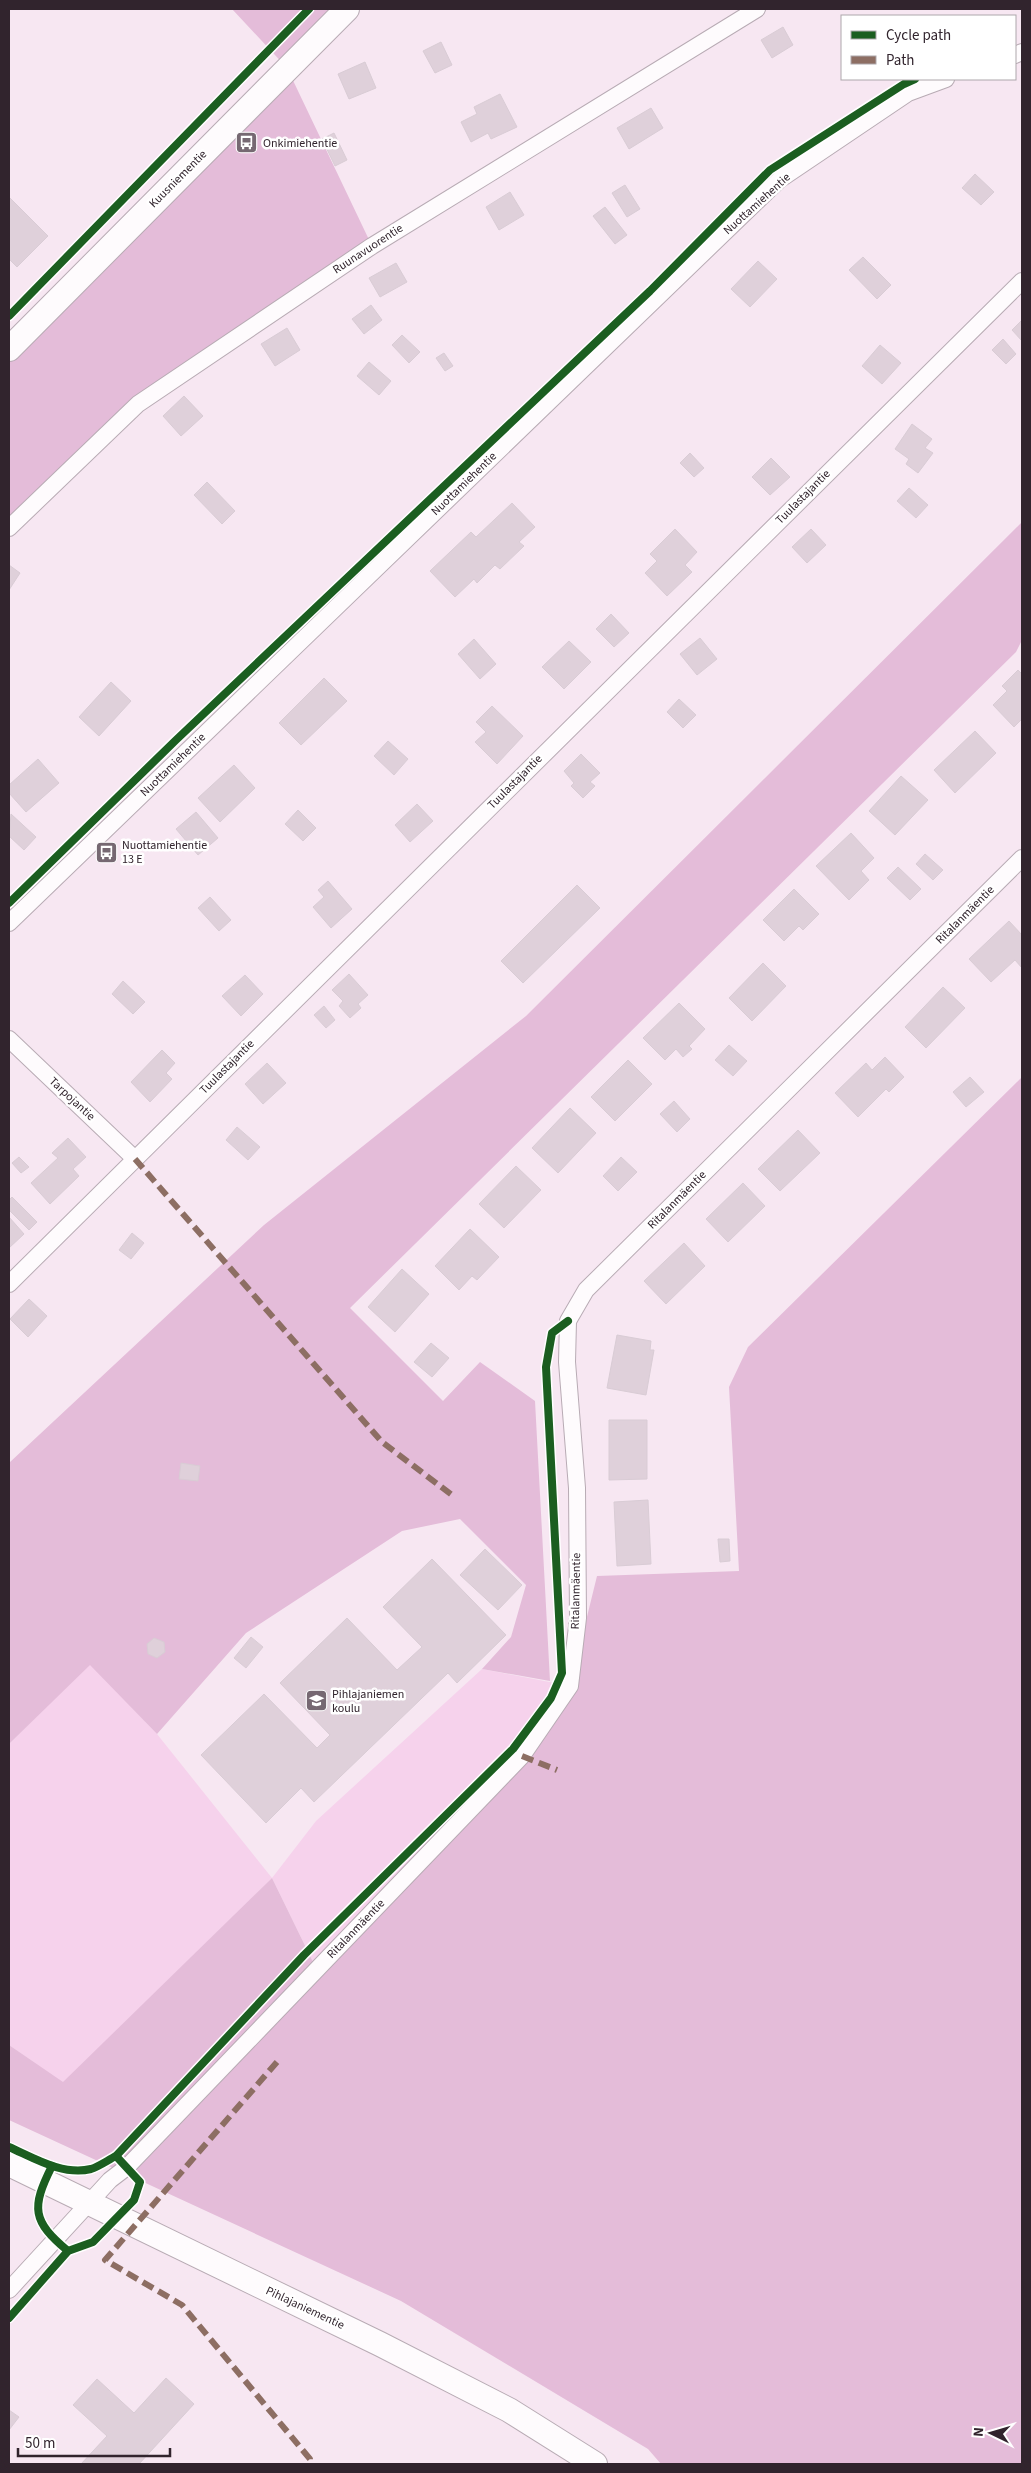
<svg xmlns="http://www.w3.org/2000/svg" width="1031" height="2473" viewBox="0 0 1031 2473" font-family="'Source Sans 3',sans-serif">
	<rect width="100%" height="100%" fill="#f7e7f2"/>
	<!-- green -->
	<polygon fill="#f6d2ec" points="90,1664 157,1734 272,1878 316,1821 482,1669 570,1686 522,1756 314,1964 272,1878 63,2083 9,2045 9,1744"/>
	<!-- forest -->
	<g fill="#e4bcd9">
		<polygon points="232,9 347,9 288,70 372,246 138,404 9,528 9,349 288,69"/>
		<polygon points="1022,522 1022,640 1016,652 350,1308 443,1401 480,1362 535,1401 550,1681 482,1669 511,1637 526,1585 460,1519 402,1531 246,1633 157,1734 90,1665 9,1744 9,1463 264,1225 526,1016"/>
		<polygon points="1022,1077 1022,2464 661,2464 648,2449 401,2301 9,2120 9,2045 63,2082 272,1878 314,1964 522,1756 570,1686 597,1576 739,1571 729,1387 748,1347"/>
	</g>
	<!-- building -->
	<g fill="#dfd0da" stroke="#d9ccd5">
		<polygon points="783,27 793,45 772,58 761,40"/>
		<polygon points="441,42 452,65 435,73 423,51"/>
		<polygon points="365,62 376,88 349,99 338,74"/>
		<polygon points="500,94 517,127 491,139 488,133 471,142 461,122 477,114 474,107"/>
		<polygon points="651,108 663,128 629,149 617,128"/>
		<polygon points="334,133 347,160 335,166 322,139"/>
		<polygon points="975,174 994,192 981,205 962,188"/>
		<polygon points="625,185 640,209 627,217 612,193"/>
		<polygon points="510,192 524,215 499,230 486,207"/>
		<polygon points="9,197 48,236 17,267 9,259"/>
		<polygon points="605,207 627,235 615,244 593,216"/>
		<polygon points="863,257 891,285 877,299 849,270"/>
		<polygon points="758,261 777,279 750,307 731,289"/>
		<polygon points="396,263 407,282 380,297 369,278"/>
		<polygon points="371,305 382,320 364,334 352,319"/>
		<polygon points="1022,320 1022,341 1012,330"/>
		<polygon points="287,328 300,350 275,366 261,344"/>
		<polygon points="402,335 420,352 409,363 392,345"/>
		<polygon points="1003,339 1016,354 1006,364 992,350"/>
		<polygon points="880,345 901,363 882,384 862,366"/>
		<polygon points="444,353 453,366 445,371 436,358"/>
		<polygon points="369,362 391,381 379,395 357,376"/>
		<polygon points="184,396 203,416 181,436 163,416"/>
		<polygon points="912,424 932,439 925,448 933,453 918,473 906,464 909,459 895,449"/>
		<polygon points="690,453 704,468 694,477 680,463"/>
		<polygon points="771,458 790,477 770,495 752,477"/>
		<polygon points="207,482 235,511 222,524 194,495"/>
		<polygon points="909,488 928,505 916,518 897,501"/>
		<polygon points="512,503 535,527 519,542 524,546 500,569 495,565 477,583 474,579 455,597 430,571 471,532 476,537"/>
		<polygon points="675,529 697,552 685,565 692,572 667,596 645,573 657,561 650,554"/>
		<polygon points="811,529 826,545 807,563 792,547"/>
		<polygon points="9,565 20,573 9,590"/>
		<polygon points="611,614 629,633 614,647 596,629"/>
		<polygon points="700,638 717,659 697,675 680,654"/>
		<polygon points="474,639 496,664 480,679 458,654"/>
		<polygon points="569,641 591,662 564,689 542,667"/>
		<polygon points="1018,670 1022,674 1022,719 1014,727 993,705 1007,691 1002,686"/>
		<polygon points="324,678 347,701 301,745 279,723"/>
		<polygon points="111,682 131,701 99,736 79,717"/>
		<polygon points="679,699 696,715 683,728 667,712"/>
		<polygon points="492,706 523,736 497,764 475,742 486,732 476,722"/>
		<polygon points="975,731 996,753 955,793 934,770"/>
		<polygon points="388,741 408,759 394,775 374,756"/>
		<polygon points="581,754 600,773 590,782 595,786 583,798 571,786 574,783 564,771"/>
		<polygon points="38,759 59,783 26,812 9,793 9,785"/>
		<polygon points="234,765 255,788 220,822 198,798"/>
		<polygon points="901,776 928,800 895,835 869,811"/>
		<polygon points="417,804 433,821 410,842 395,825"/>
		<polygon points="298,810 316,828 303,841 285,824"/>
		<polygon points="196,812 218,838 198,855 176,829"/>
		<polygon points="11,814 36,837 24,850 9,836"/>
		<polygon points="851,833 874,858 861,871 869,880 849,900 816,866"/>
		<polygon points="925,854 943,870 933,880 916,864"/>
		<polygon points="898,867 921,889 910,900 887,878"/>
		<polygon points="328,881 352,909 331,928 313,907 324,897 318,890"/>
		<polygon points="577,885 600,908 523,983 501,961"/>
		<polygon points="794,889 819,914 803,930 799,926 784,941 763,920"/>
		<polygon points="210,897 231,920 219,931 198,908"/>
		<polygon points="1009,921 1022,935 1022,968 1015,960 991,982 969,959"/>
		<polygon points="763,963 786,986 752,1021 729,998"/>
		<polygon points="349,974 368,995 358,1004 361,1008 350,1018 339,1006 343,1001 332,990"/>
		<polygon points="245,975 263,994 241,1016 222,996"/>
		<polygon points="123,981 145,1002 133,1014 112,994"/>
		<polygon points="943,987 965,1008 926,1048 905,1027"/>
		<polygon points="679,1003 705,1029 689,1046 692,1049 683,1057 676,1049 665,1060 643,1038"/>
		<polygon points="324,1006 335,1020 326,1028 314,1015"/>
		<polygon points="729,1045 747,1061 733,1076 715,1060"/>
		<polygon points="162,1050 175,1063 166,1073 172,1079 150,1102 131,1082"/>
		<polygon points="885,1057 904,1077 889,1092 886,1089 858,1117 835,1093 866,1063 872,1070"/>
		<polygon points="628,1060 652,1084 615,1121 591,1097"/>
		<polygon points="267,1063 286,1083 263,1104 245,1084"/>
		<polygon points="970,1077 984,1092 966,1107 953,1092"/>
		<polygon points="674,1101 690,1119 677,1132 660,1114"/>
		<polygon points="570,1108 596,1133 558,1173 532,1148"/>
		<polygon points="237,1127 260,1147 248,1160 226,1140"/>
		<polygon points="798,1130 820,1153 780,1191 758,1169"/>
		<polygon points="68,1138 86,1157 73,1169 79,1176 50,1204 31,1183 58,1158 52,1153"/>
		<polygon points="19,1157 29,1167 21,1173 12,1163"/>
		<polygon points="621,1157 637,1172 618,1191 603,1176"/>
		<polygon points="516,1166 541,1190 504,1228 479,1204"/>
		<polygon points="743,1183 765,1206 728,1242 706,1219"/>
		<polygon points="12,1197 37,1222 29,1230 9,1210 9,1200"/>
		<polygon points="9,1217 24,1234 9,1248"/>
		<polygon points="470,1229 499,1257 477,1280 472,1276 459,1290 435,1266"/>
		<polygon points="132,1233 144,1243 131,1259 119,1250"/>
		<polygon points="684,1243 705,1266 666,1304 644,1281"/>
		<polygon points="402,1269 429,1294 395,1332 368,1307"/>
		<polygon points="29,1299 47,1316 28,1337 10,1319"/>
		<polygon points="617,1335 651,1341 650,1350 654,1350 646,1395 607,1388"/>
		<polygon points="431,1343 449,1358 432,1377 414,1362"/>
		<polygon points="609,1420 647,1420 647,1479 609,1480"/>
		<polygon points="181,1463 200,1466 198,1481 179,1479"/>
		<polygon points="648,1500 651,1564 617,1566 614,1502"/>
		<polygon points="718,1539 729,1539 730,1561 720,1562"/>
		<polygon points="485,1549 522,1585 498,1610 460,1575"/>
		<polygon points="432,1559 506,1635 457,1683 448,1673 314,1802 301,1788 266,1823 201,1755 264,1694 317,1748 330,1735 280,1683 347,1618 397,1670 422,1647 383,1607"/>
		<polygon points="251,1637 263,1647 246,1668 234,1658"/>
		<polygon points="154,1638 164,1642 165,1652 157,1658 148,1654 147,1644"/>
		<polygon points="166,2378 194,2404 139,2464 81,2464 107,2436 73,2405 97,2379 134,2413"/>
		<polygon points="9,2410 19,2417 9,2430"/>
	</g>
	<g fill="none" stroke-linecap="round" stroke-linejoin="round">
		<defs>
			<g id="street">
				<polyline points="1015,55 1022,52"/>
				<polyline points="9,528 138,404 372,246 757,9"/>
				<polyline points="9,923 779,180 908,93 946,79"/>
				<polyline points="9,1039 135,1159"/>
				<polyline points="9,1284 1022,281"/>
				<polyline points="9,2290 110,2180 127,2167 522,1756 570,1686 578,1618 577,1488 567,1362 568,1321 586,1290 1022,858"/>
			</g>
			<g id="secondary">
				<polyline points="9,349 347,9"/>
				<polyline points="9,2164 380,2344 509,2410 595,2464"/>
			</g>
		</defs>
		<!-- street casing -->
		<use href="#street" stroke="#b8abb4" stroke-width="18"/>
		<!-- secondary casing -->
		<use href="#secondary" stroke="#b8abb4" stroke-width="26"/>
		<!-- street -->
		<use href="#street" stroke="#fefbfd" stroke-width="16"/>
		<!-- secondary -->
		<use href="#secondary" stroke="#fefbfd" stroke-width="24"/>
		<!-- quiet -->
		<g stroke="#8d6e63" stroke-width="6" stroke-dasharray="12 6" stroke-linecap="butt">
			<polyline points="135,1159 382,1442 452,1495"/>
			<polyline points="522,1756 557,1770"/>
			<polyline points="277,2062 105,2260 182,2305 310,2459 310,2464"/>
		</g>
		<defs>
			<g id="cycleway">
				<polyline points="9,316 309,9"/>
				<polyline points="9,903 176,740 650,291 770,170 904,84 915,79"/>
				<path d="M9,2147C34,2158 63,2176 91,2169C100,2166 108,2160 116,2156L140,2182L134,2200L93,2242L68,2251L9,2318"/>
				<polyline points="116,2156 304,1955 513,1749 551,1698 562,1673 546,1367 552,1333 568,1321"/>
				<path d="M52,2166C31,2208 32,2221 68,2251"/>
			</g>
		</defs>
		<!-- cycleway casing -->
		<use href="#cycleway" stroke="#fff" stroke-width="11"/>
		<!-- cycleway -->
		<use href="#cycleway" stroke="#1b5e20" stroke-width="8"/>
	</g>
	<!-- icons -->
	<defs>
		<symbol id="bus-square" viewBox="-11 -11 22 22"><rect x="-9" y="-9" width="18" height="18" rx="4" fill="#766872" stroke="#fff"/><path d="M-5-6H5V4H4V6H2V4H-2V6H-4V4H-5ZM-3.5-4V0h7V-4ZM-3.5 1.2v1.5H-2V1.2ZM2 1.2v1.5H3.5V1.2Z" fill="#fff"/></symbol>
		<symbol id="school-square" viewBox="-11 -11 22 22"><rect x="-9" y="-9" width="18" height="18" rx="4" fill="#766872" stroke="#fff"/><path d="M0-5L7-2L0 1L-7-2ZM-4 1L0 2.5L4 1V4Q0 6-4 4Z" fill="#fff"/></symbol>
	</defs>
	<g fill-rule="evenodd">
		<use href="#bus-square" x="234" y="130" width="25" height="25"/>
		<use href="#bus-square" x="94" y="840" width="25" height="25"/>
		<use href="#school-square" x="304" y="1688" width="25" height="25"/>
	</g>
	<g text-anchor="middle" dominant-baseline="central" stroke-width="5" stroke-linejoin="round" paint-order="stroke">
		<!-- poi labels -->
		<g font-size="12" fill="#31242d" stroke="#fff" text-anchor="start">
			<text x="263" y="143">Onkimiehentie</text>
			<text x="122" y="845">Nuottamiehentie<tspan x="122" dy="14">13 E</tspan></text>
			<text x="332" y="1694">Pihlajaniemen<tspan x="332" dy="14">koulu</tspan></text>
		</g>
		<!-- street labels -->
		<g font-size="12" fill="#31242d" stroke="#fff">
			<text transform="translate(178 179) rotate(-45)">Kuusniementie</text>
			<text transform="translate(757 204) rotate(-42)">Nuottamiehentie</text>
			<text transform="translate(368 249) rotate(-33)">Ruunavuorentie</text>
			<text transform="translate(464 484) rotate(-44)">Nuottamiehentie</text>
			<text transform="translate(803 497) rotate(-45)">Tuulastajantie</text>
			<text transform="translate(173 765) rotate(-44)">Nuottamiehentie</text>
			<text transform="translate(515 782) rotate(-45)">Tuulastajantie</text>
			<text transform="translate(965 915) rotate(-45)">Ritalanmäentie</text>
			<text transform="translate(227 1067) rotate(-45)">Tuulastajantie</text>
			<text transform="translate(72 1099) rotate(43)">Tarpojantie</text>
			<text transform="translate(677 1200) rotate(-45)">Ritalanmäentie</text>
			<text transform="translate(576 1591) rotate(-89)">Ritalanmäentie</text>
			<text transform="translate(356 1929) rotate(-46)">Ritalanmäentie</text>
			<text transform="translate(305 2308) rotate(25)">Pihlajaniementie</text>
		</g>
	</g>
	<!-- border -->
	<rect width="1031" height="2473" fill="none" stroke="#31242d" stroke-width="20"/>
	<!-- legend -->
	<rect x="841" y="15" width="175" height="65" fill="#ffffff" stroke="#ada7ab"/>
	<rect x="851" y="31" width="25" height="8" fill="#1b5e20" stroke="#ada7ab"/>
	<text x="886" y="40" font-size="15" fill="#31242d">Cycle path</text>
	<rect x="851" y="56" width="25" height="8" fill="#8d6e63" stroke="#ada7ab"/>
	<text x="886" y="65" font-size="15" fill="#31242d">Path</text>
	<!-- north arrow -->
	<g transform="translate(991 2433) rotate(275)" stroke="#ffffff" stroke-width="4" paint-order="stroke">
	<path d="M0-4L9 19L0 12L-9 19Z" fill="#31242d"/>
	<text y="-8" font-size="14" font-weight="bold" text-anchor="middle" fill="#31242d">N</text>
	</g>
	<!-- scale -->
	<path d="M18 2448v8h152v-8" fill="none" stroke="#31242d" stroke-width="2.5"/>
	<text x="25" y="2448" font-size="15" fill="#31242d" stroke="#ffffff" stroke-width="4" paint-order="stroke">50 m</text>
</svg>
